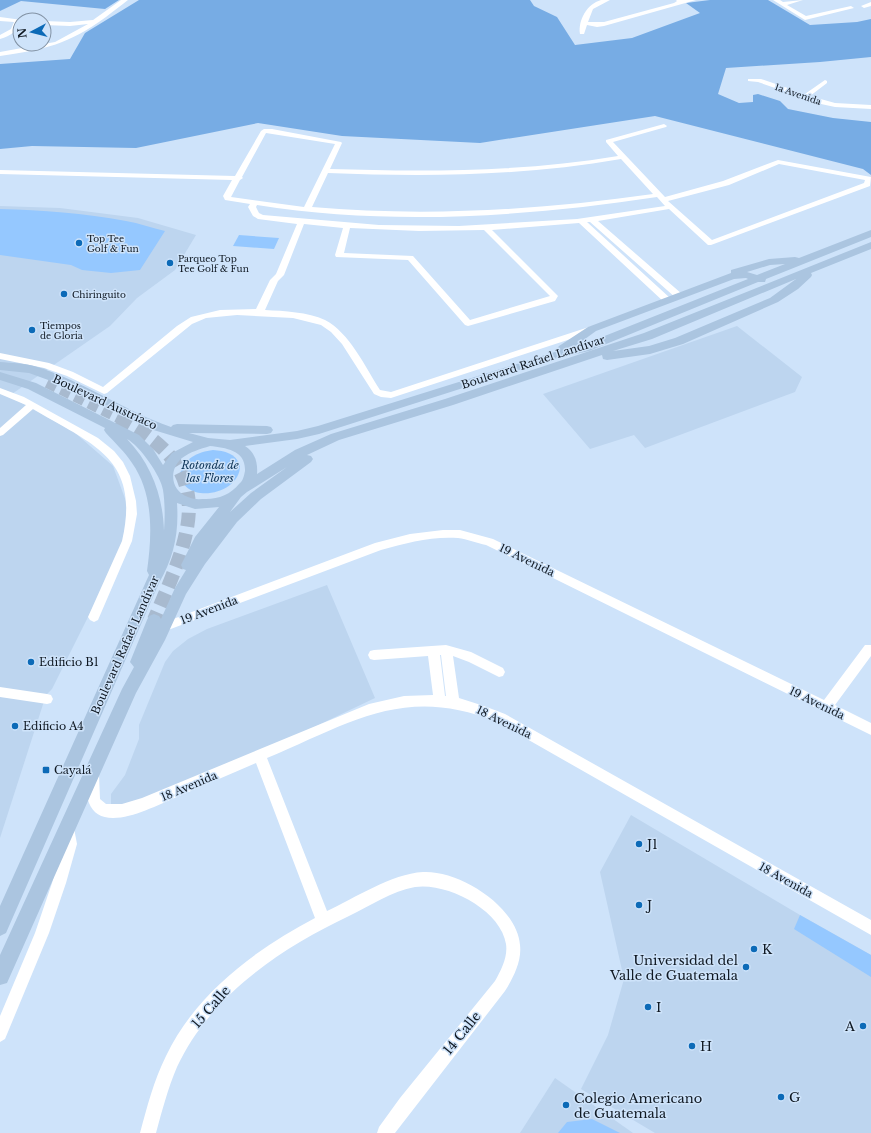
<svg xmlns="http://www.w3.org/2000/svg" width="871" height="1133" viewBox="0 0 871 1133" font-family="'Libre Baskerville',serif">
	<rect width="100%" height="100%" fill="#cee3fa"/>
	<!-- built -->
	<g fill="#bdd5ef">
		<polygon points="0,206 60,208 138,218 196,235 175,270 137,298 110,326 9,396 74,432 113,466 127,504 124,545 52,689 46,695 0,838"/>
		<polygon points="737,326 802,377 795,392 645,448 634,435 590,449 543,394"/>
		<polygon points="327,585 375,698 201,781 132,810 111,806 111,794 125,775 139,739 139,725 165,662 173,651 188,639 207,629"/>
		<polygon points="631,815 800,915 871,955 871,1133 655,1133 581,1089 608,1035 624,979 600,872"/>
		<polygon points="555,1078 633,1133 520,1133"/>
	</g>
	<!-- green -->
	<g fill="#95c8ff">
		<path d="M0,209C42,210 84,213 126,221C139,223 152,228 165,231L140,270L111,273L82,270L71,265L0,255Z"/>
		<polygon points="239,235 279,238 274,249 233,246"/>
		<path d="M213,450C225,451 235,453 240,465C241,495 184,506 180,474C184,458 198,452 213,450Z"/>
		<polygon points="800,915 871,955 871,977 794,929"/>
		<polygon points="592,1119 620,1133 558,1133 567,1122"/>
	</g>
	<!-- forest -->
	<g fill="#77ace4">
		<polygon points="0,0 119,0 105,9 21,1 0,11"/>
		<polygon points="139,0 530,0 534,6 557,17 575,45 632,38 700,13 686,3 710,0 768,0 810,25 857,22 871,19 871,57 820,62 726,68 718,94 739,103 753,102 753,95 758,94 780,101 788,109 833,118 871,122 871,175 863,169 655,116 480,143 342,136 258,123 136,148 32,146 0,149 0,64 70,59 85,33"/>
	</g>
	<g fill="none" stroke-linecap="round" stroke-linejoin="round">
		<!-- major-tunnel-far1 -->
		<polyline stroke="#a8bacf" stroke-width="10" stroke-dasharray="10 5.5" stroke-linecap="butt" points="47,383 120,419"/>
		<!-- major-tunnel -->
		<path stroke="#a8bacf" stroke-width="14" stroke-dasharray="14 7" stroke-linecap="butt" d="M118,418C222,471 191,533 154,620"/>
		<!-- minor -->
		<g fill="#fff" fill-rule="evenodd">
			<path d="M121,0H128C121,6 113,11 106,17C67,45 46,49 0,56V52L55,42L88,24L70,26L44,25V21L70,22L93,20Z"/>
			<path d="M601,0H610L593,9L588,22H604L674,3L677,1L676,0H696L604,26L597,27L587,25L584,34H580C578,20 587,4 601,0Z"/>
			<polygon points="773,0 780,0 783,2 803,0 787,5 806,16 851,6 854,8 805,20"/>
			<polygon points="871,2 871,6 864,8 861,6"/>
			<path d="M0,17L22,20H20C18,31 11,36 0,39V35L11,29L14,22L0,21Z"/>
			<polygon points="748,79 761,79 805,94 825,80 827,81 827,83 810,96 835,103 871,105 871,109 835,107 821,104 758,82 748,81"/>
			<path d="M664,124L667,126L666,127L613,142L665,197L723,181L778,160L871,177L870,186L711,245H708L669,209L598,221L682,294L683,296L679,299L676,298L590,222H587L670,298L671,300L670,302H664L579,223L492,230L558,296L555,301L468,326L465,325L408,260L336,257L335,255L343,228L304,224L284,275L278,281L265,310C284,311 308,312 325,320C349,332 366,368 380,390L391,392L589,327L592,326L596,329L595,331L391,398L381,397L374,394L342,344L331,332L321,325L293,318L237,315L206,318L192,324L107,393L104,394L67,376L44,368L0,359V353L49,363L73,372L103,387L177,326L191,317L220,310L256,309L270,280L276,274L297,224L258,219L253,216L248,207L250,204L225,200L223,196L232,180L0,174V170L235,176L261,131L264,129H272L341,142L342,143L330,169C427,172 522,172 618,156L606,142V140ZM266,133L335,144L304,207L231,197L240,180L243,178L242,177ZM621,159L653,194C540,210 426,217 312,207L328,173C427,177 524,176 621,159ZM779,164L865,180L864,183L712,240L668,201L729,185ZM657,197L665,206L577,219L459,226L379,225L263,215L259,213L256,207L257,205C389,226 525,217 657,197ZM350,228L419,231L484,230L550,296L470,320L413,256L344,253Z"/>
			<path d="M0,388L24,397L98,438L114,451L123,462L130,476L136,501L137,514L132,541L98,620L94,622L90,620L88,617L122,541C141,458 93,445 33,409L3,435L0,436V428L26,405L0,394Z"/>
			<path d="M443,530H460L493,539L824,700L865,645H871V656L835,705L871,723V735L486,545C477,543 467,539 458,538C432,536 406,543 381,550L168,630L164,632L160,630L158,627L160,624L375,543L410,534Z"/>
			<path d="M446,645L471,652L503,668L505,672L503,676L499,677L469,662L453,656L459,698L484,706L505,714L871,920V935L497,722C405,684 350,723 267,758L327,911C355,898 391,874 423,872C459,870 517,906 520,945C522,961 513,978 505,991L395,1133H377L379,1127L400,1098L495,981C501,970 508,957 506,944C501,910 447,882 415,887C392,891 370,906 349,916C281,948 210,996 177,1067C168,1088 162,1111 156,1133H140C147,1107 154,1080 166,1056C196,993 256,949 315,918L256,763C230,774 203,786 177,797C157,805 134,818 113,818C101,818 93,813 89,803C85,794 85,778 88,770L93,768L98,770L99,774L100,799L106,804H122L142,798L369,704L404,696L433,695L428,656L374,660L370,659L368,655L370,651L374,650ZM440,655H441L446,696H445Z"/>
			<polygon points="0,687 47,694 51,695 53,699 51,703 47,704 0,697"/>
			<polygon points="68,821 73,823 77,844 66,883 49,933 5,1039 0,1042 0,1016 35,933 52,883 63,844 61,828 63,823"/>
		</g>
		<!-- major -->
		<path fill="#abc5e0" fill-rule="evenodd" d="M871,230V237L766,279L765,282H758L589,351L554,359L319,434L297,439L245,446C255,452 258,463 257,474L295,450L331,434L445,399L644,333L871,242V249L811,273L812,275L811,277L798,289L778,302L683,344L650,354L607,360L603,359L602,355L453,405L339,440L307,455L311,456L313,459L311,462L261,499L237,522L205,564L186,594L165,640L136,693L7,983L0,985V955L122,689L134,667L130,662L147,620L149,616L154,614L159,616L161,619L175,588L186,570L183,569L181,565L195,537L219,507L195,509L177,503C179,533 174,557 159,583L6,933L0,936V906L149,575L147,571C152,536 154,494 132,463C125,452 115,443 106,433L104,430L105,428L28,389L0,380V372L36,383L139,435L153,449L163,465L172,453L193,442L147,428L62,385L29,373L0,370V362C11,363 23,363 34,366C82,380 124,411 171,427L173,425L177,424L267,426L271,427L273,430L271,433L267,434L189,433L208,438L230,440L297,431L318,426L558,351L557,349L559,346L588,327L731,273V270L769,259L795,257L799,258ZM785,264L757,275L747,272L770,265ZM746,278L748,279L582,345L574,347L596,331L734,279ZM796,279L770,298L675,338L649,346L613,351L652,339ZM127,439C140,446 161,476 163,490C165,503 165,518 164,531C163,497 152,465 127,439ZM210,446C226,448 246,450 245,471C244,476 243,481 239,484C231,494 219,499 206,499C200,499 194,500 188,497C171,491 168,470 182,458C190,452 200,449 210,446ZM287,467L251,493L230,512L241,497L247,492Z"/>
	</g>
	<!-- markers -->
	<g fill="#0c6ab7" stroke="#cee3fa" stroke-width="1.5">
		<circle cx="79" cy="243" r="4"/>
		<circle cx="170" cy="263" r="4"/>
		<circle cx="64" cy="294" r="4"/>
		<circle cx="32" cy="330" r="4"/>
		<circle cx="31" cy="662" r="4"/>
		<circle cx="15" cy="726" r="4"/>
		<rect x="42" y="766" width="8" height="8" rx="2"/>
		<circle cx="639" cy="844" r="4"/>
		<circle cx="639" cy="905" r="4"/>
		<circle cx="754" cy="949" r="4"/>
		<circle cx="746" cy="967" r="4"/>
		<circle cx="648" cy="1007" r="4"/>
		<circle cx="863" cy="1026" r="4"/>
		<circle cx="692" cy="1046" r="4"/>
		<circle cx="781" cy="1097" r="4"/>
		<circle cx="566" cy="1105" r="4"/>
	</g>
	<g text-anchor="middle" dominant-baseline="central" stroke-width="3" stroke-linejoin="round" paint-order="stroke">
		<!-- far-street labels -->
		<g font-size="9" fill="#0f1822" stroke="#cee3fa">
			<text transform="translate(798 94) rotate(19)">1a Avenida</text>
		</g>
		<!-- far-poi labels -->
		<g font-size="9" fill="#0f1822" stroke="#cee3fa" text-anchor="start">
			<text x="87" y="238">Top Tee<tspan x="87" dy="10">Golf &amp; Fun</tspan></text>
			<text x="178" y="258">Parqueo Top<tspan x="178" dy="10">Tee Golf &amp; Fun</tspan></text>
			<text x="72" y="294">Chiringuito</text>
			<text x="40" y="325">Tiempos<tspan x="40" dy="10">de Gloria</tspan></text>
		</g>
		<!-- street labels -->
		<g font-size="11" fill="#0f1822" stroke="#cee3fa">
			<text transform="translate(533 362) rotate(-18)">Boulevard Rafael Landívar</text>
			<text transform="translate(105 402) rotate(25)">Boulevard Austríaco</text>
			<text transform="translate(527 560) rotate(26)">19 Avenida</text>
			<text transform="translate(209 610) rotate(-21)">19 Avenida</text>
			<text transform="translate(125 645) rotate(-66)">Boulevard Rafael Landívar</text>
			<text transform="translate(817 703) rotate(26)">19 Avenida</text>
			<text transform="translate(504 722) rotate(26)">18 Avenida</text>
			<text transform="translate(189 786) rotate(-23)">18 Avenida</text>
			<text transform="translate(786 880) rotate(29)">18 Avenida</text>
		</g>
		<!-- park labels -->
		<g font-size="11" font-style="italic" fill="#0b3255" stroke="#cee3fa">
			<text x="210" y="465">Rotonda de<tspan x="210" dy="13">las Flores</tspan></text>
		</g>
		<!-- poi labels -->
		<g font-size="11" fill="#0f1822" stroke="#cee3fa" text-anchor="start">
			<text x="39" y="662">Edificio B1</text>
			<text x="23" y="726">Edificio A4</text>
			<text x="54" y="770">Cayalá</text>
		</g>
		<!-- near-poi labels -->
		<g font-size="13" fill="#0f1822" stroke="#cee3fa" text-anchor="start">
			<text x="647" y="844">J1</text>
			<text x="647" y="905">J</text>
			<text x="762" y="949">K</text>
			<text x="738" y="960" text-anchor="end">Universidad del<tspan x="738" dy="15">Valle de Guatemala</tspan></text>
			<text x="656" y="1007">I</text>
			<text x="855" y="1026" text-anchor="end">A</text>
			<text x="700" y="1046">H</text>
			<text x="789" y="1097">G</text>
			<text x="574" y="1098">Colegio Americano<tspan x="574" dy="15">de Guatemala</tspan></text>
		</g>
		<!-- near-street labels -->
		<g font-size="13" fill="#0f1822" stroke="#cee3fa">
			<text transform="translate(211 1007) rotate(-49)">15 Calle</text>
			<text transform="translate(462 1033) rotate(-51)">14 Calle</text>
		</g>
	</g>
	<!-- north arrow -->
	<g transform="translate(32 32) rotate(263)"><circle r="19" fill="#cee3fa" stroke="#8292a4"/>
	<path d="M0-3L7 15L0 10L-7 15Z" fill="#0c6ab7"/>
	<text y="-6" font-size="11" font-weight="bold" text-anchor="middle" fill="#0f1822">N</text>
	</g>
</svg>
